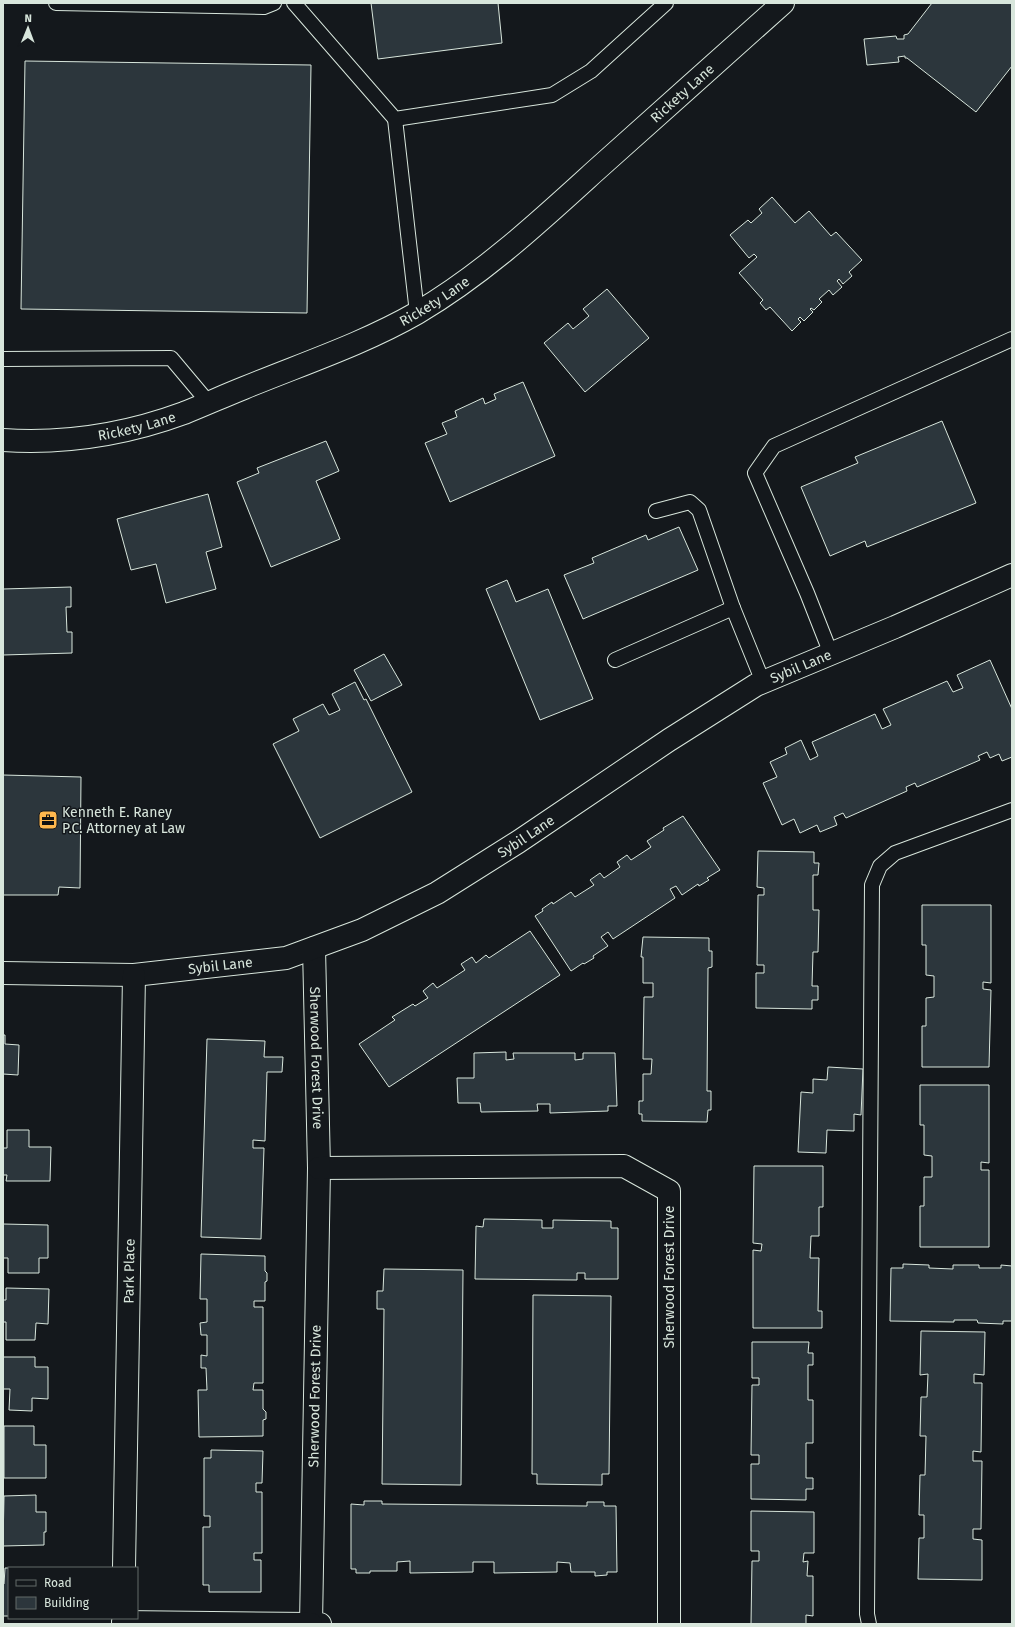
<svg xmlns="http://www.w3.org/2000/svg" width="1015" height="1627" viewBox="0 0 1015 1627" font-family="'Fira Sans',sans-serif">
	<rect width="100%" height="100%" fill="#14181c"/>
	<!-- building -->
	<g fill="#2c363c" stroke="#d8e6dc">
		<polygon points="371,3 498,3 502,43 378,59"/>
		<polygon points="932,3 1012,3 1012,66 976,112 907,58 905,58 905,56 898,57 899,62 867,65 864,39 896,36 897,39 904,39 904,35 908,34"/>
		<polygon points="25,61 311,65 307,313 21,309"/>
		<polygon points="772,197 795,223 809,211 831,236 836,232 862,260 849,272 852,276 843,284 839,279 837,281 842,287 833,295 829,290 819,299 822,302 814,310 811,308 810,309 813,312 804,321 800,317 798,319 801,322 792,331 770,307 766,310 760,303 763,300 739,273 757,257 754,254 749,258 730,235 748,220 751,223 762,213 759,209"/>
		<polygon points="607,289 649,338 585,392 544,343 568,323 573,329 589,316 583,309"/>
		<polygon points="523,382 555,456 450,502 425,443 447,434 442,423 457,417 455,411 483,398 485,404 496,399 494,394"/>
		<polygon points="942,421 976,503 867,547 865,541 830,556 801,487 858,463 855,457"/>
		<polygon points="326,441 339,471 316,481 340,539 271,567 237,482 259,473 257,468"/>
		<polygon points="208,494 222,547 206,552 216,589 166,603 156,564 131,570 117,519"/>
		<polygon points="679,527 698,570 583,619 564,575 594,563 592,558 646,535 648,540"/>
		<polygon points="507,580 516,602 548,589 593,699 540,720 486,589"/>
		<polygon points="71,587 71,607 66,607 67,632 72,632 72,653 3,655 3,589"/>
		<polygon points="384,654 402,685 371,701 354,670"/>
		<polygon points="990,660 1012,709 1012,757 1002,761 999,754 990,758 987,752 978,756 980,760 917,787 915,783 906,787 907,791 846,818 843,813 834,817 837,825 820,832 817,825 800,833 794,819 782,825 763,783 777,777 770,762 787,754 785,748 801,740 810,760 818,756 812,742 875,714 882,729 891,725 883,709 947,681 953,692 963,688 957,675"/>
		<polygon points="355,682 364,700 366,699 412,792 320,838 273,744 299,731 293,719 323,704 329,715 340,710 332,694"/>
		<polygon points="3,775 81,777 80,888 59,887 58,895 3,895"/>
		<polygon points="683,816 720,870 707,878 709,880 699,886 698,884 682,895 676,886 670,889 675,898 613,939 608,932 601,937 608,946 593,956 594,958 584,964 583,963 571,971 535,916 543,911 542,909 552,902 553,904 571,892 575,897 594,885 590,880 600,873 604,878 620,867 617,862 627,855 631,860 651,847 647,841 664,830 663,828"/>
		<polygon points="758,851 814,852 814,863 819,863 818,875 813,875 813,910 819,910 818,952 813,952 812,986 818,986 818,1000 812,1000 812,1009 756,1008 756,973 764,973 764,965 757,965 758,895 764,895 764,888 757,887"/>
		<polygon points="922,905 991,905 991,983 983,982 983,989 991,990 989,1067 922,1067 922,1026 926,1026 926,998 934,997 934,976 926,975 926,945 922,945"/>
		<polygon points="530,931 560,975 389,1087 359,1044 395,1020 392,1017 413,1004 415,1006 428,998 423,991 433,983 437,988 465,970 461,964 472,957 476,963 486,955 489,958"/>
		<polygon points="643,937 709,938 709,951 712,951 712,967 708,968 707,1091 711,1091 711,1110 708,1110 707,1122 642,1121 642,1114 639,1114 639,1101 643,1101 643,1074 651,1074 652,1059 643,1059 644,997 653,997 653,983 643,983 643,957 641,957"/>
		<polygon points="3,1035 5,1035 5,1044 19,1045 18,1075 3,1074 3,1077"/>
		<polygon points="207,1039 265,1041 264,1057 283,1057 282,1072 267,1072 265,1141 253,1140 253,1148 264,1148 261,1239 201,1237"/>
		<polygon points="506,1052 506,1060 514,1059 513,1053 575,1053 575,1060 583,1059 583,1053 615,1053 617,1106 608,1106 608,1111 550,1113 550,1104 537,1104 538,1111 481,1112 480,1103 458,1103 457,1078 474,1078 474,1053"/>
		<polygon points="828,1067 863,1069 861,1115 854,1114 854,1131 827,1130 826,1153 798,1152 801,1092 813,1093 813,1079 827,1080"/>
		<polygon points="920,1085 989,1085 989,1163 981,1162 981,1170 989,1170 989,1247 920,1247 920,1206 924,1206 924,1177 932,1177 932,1156 924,1155 924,1125 920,1125"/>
		<polygon points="7,1130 29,1130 29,1147 51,1147 50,1181 6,1181 7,1175 3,1175 3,1148 7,1148"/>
		<polygon points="754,1166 823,1166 823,1207 819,1207 819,1236 811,1236 810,1258 819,1258 818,1311 822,1311 822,1328 753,1328 753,1250 761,1251 762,1244 753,1243"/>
		<polygon points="484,1219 542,1220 542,1228 553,1228 553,1220 611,1221 611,1228 618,1228 618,1279 585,1279 585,1273 577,1273 577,1280 475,1279 476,1226 483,1227"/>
		<polygon points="3,1224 48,1225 48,1258 39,1258 39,1273 8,1273 8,1258 3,1258"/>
		<polygon points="201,1254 265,1256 265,1271 267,1273 267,1281 265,1282 265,1301 254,1301 254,1307 263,1307 263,1383 254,1383 253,1390 263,1390 263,1409 266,1412 266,1419 263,1420 263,1436 199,1437 198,1390 207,1390 206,1368 201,1368 201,1355 207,1356 207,1335 201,1335 200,1323 207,1322 207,1299 200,1299"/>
		<polygon points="903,1264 929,1265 929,1268 953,1269 953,1265 979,1265 979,1268 1001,1268 1001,1265 1012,1266 1012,1321 1003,1321 1003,1324 978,1323 977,1320 954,1320 954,1322 890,1321 891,1268 903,1268"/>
		<polygon points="384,1269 463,1270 461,1485 382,1484 384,1309 377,1309 377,1291 383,1291"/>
		<polygon points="6,1288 49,1289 48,1324 36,1323 35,1340 6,1340 6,1322 3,1322 3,1300 6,1300"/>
		<polygon points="533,1295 611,1296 609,1474 602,1474 602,1485 537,1484 537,1474 532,1474"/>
		<polygon points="921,1331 985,1332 984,1375 974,1374 974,1383 982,1383 981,1452 973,1451 973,1461 982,1461 981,1529 973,1529 973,1539 982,1540 982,1580 918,1579 919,1538 924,1538 924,1515 919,1515 920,1475 925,1475 926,1436 920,1436 921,1397 927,1397 928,1374 920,1375"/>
		<polygon points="752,1342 809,1342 808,1353 813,1353 813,1365 808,1365 808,1400 813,1400 813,1443 806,1443 806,1478 813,1478 813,1489 806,1489 806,1500 751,1499 751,1464 759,1464 759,1455 751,1455 752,1385 759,1385 759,1378 752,1378"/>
		<polygon points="3,1357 35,1357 35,1367 48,1367 48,1399 32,1398 32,1411 9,1410 10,1389 3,1389"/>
		<polygon points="4,1426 34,1426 34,1445 46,1445 46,1478 4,1478"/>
		<polygon points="211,1450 263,1451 262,1483 256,1483 256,1492 262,1492 262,1553 254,1553 254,1560 261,1560 261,1592 209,1592 209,1585 203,1585 203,1527 210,1527 210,1516 204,1516 204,1458 211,1458"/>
		<polygon points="36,1495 36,1512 46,1512 46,1532 44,1532 44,1545 3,1546 4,1496"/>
		<polygon points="364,1501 382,1501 382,1504 587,1506 587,1502 604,1502 604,1506 616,1506 617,1572 607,1572 607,1575 595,1576 595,1572 571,1572 570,1563 557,1562 557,1572 494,1573 494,1562 473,1562 473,1572 410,1573 410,1561 397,1562 397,1571 370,1571 370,1573 356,1573 356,1569 351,1569 351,1504 364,1505"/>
		<polygon points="751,1511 814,1512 814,1553 804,1553 803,1562 808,1561 807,1576 813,1576 813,1616 806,1615 806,1624 751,1624 752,1561 759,1561 759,1551 751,1551"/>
		<polygon points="5,1568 9,1568 9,1616 3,1616 3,1584 4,1584"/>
	</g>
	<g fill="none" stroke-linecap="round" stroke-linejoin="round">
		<defs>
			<g id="service">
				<polyline points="56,3 264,7 274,3"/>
				<polyline points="294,3 395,119 552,95 591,71 666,3"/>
				<polyline points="395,119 417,313"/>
				<polyline points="3,359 171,358 208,402"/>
				<polyline points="656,511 690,502 699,510 733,608"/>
				<polyline points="831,654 807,593 755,473 774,446 1012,339"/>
				<polyline points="615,660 733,608 763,682"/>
				<polyline points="869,1624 867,1614 872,885 880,866 895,853 1012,810"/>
			</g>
			<g id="minor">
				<path id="s1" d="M3,440C64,444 127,434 184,413C204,405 224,396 244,388C302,364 363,344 417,313C483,274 538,223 594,172C657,116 720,59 783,3"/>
				<path id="s2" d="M314,948L319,1168L311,1624H320"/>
				<path id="s3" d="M3,973L134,975L286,958L362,930L437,893L518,842L669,740L756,685L895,627L1012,575"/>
				<polyline points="319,1168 624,1166 669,1191 669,1624"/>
				<path id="s4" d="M124,1568L134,975"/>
				<polyline points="123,1622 311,1624"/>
			</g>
		</defs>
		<!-- service casing -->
		<use href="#service" stroke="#d8e6dc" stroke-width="16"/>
		<!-- minor casing -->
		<use href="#minor" stroke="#d8e6dc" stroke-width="24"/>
		<!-- service -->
		<use href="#service" stroke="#14181c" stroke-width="14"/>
		<!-- minor -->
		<use href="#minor" stroke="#14181c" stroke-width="22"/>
	</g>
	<!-- icons -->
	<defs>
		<symbol id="office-square" viewBox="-11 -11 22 22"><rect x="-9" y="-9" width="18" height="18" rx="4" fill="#ffb74d" stroke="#14181c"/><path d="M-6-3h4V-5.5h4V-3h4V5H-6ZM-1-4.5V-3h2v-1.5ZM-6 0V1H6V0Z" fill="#111"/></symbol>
	</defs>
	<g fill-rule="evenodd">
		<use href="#office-square" x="37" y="809" width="22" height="22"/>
	</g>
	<g text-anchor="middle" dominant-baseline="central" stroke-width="3" stroke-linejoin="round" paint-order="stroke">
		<!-- street labels -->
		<g font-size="14" fill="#d8e6dc" stroke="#14181c">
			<text stroke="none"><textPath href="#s1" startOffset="783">Rickety Lane</textPath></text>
			<text stroke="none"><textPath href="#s1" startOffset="459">Rickety Lane</textPath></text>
			<text stroke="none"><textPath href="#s1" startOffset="135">Rickety Lane</textPath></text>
			<text stroke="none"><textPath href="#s3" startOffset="878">Sybil Lane</textPath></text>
			<text stroke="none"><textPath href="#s3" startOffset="554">Sybil Lane</textPath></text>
			<text stroke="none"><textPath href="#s3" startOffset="218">Sybil Lane</textPath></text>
			<text stroke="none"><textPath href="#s2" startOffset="110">Sherwood Forest Drive</textPath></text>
			<text stroke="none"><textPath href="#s4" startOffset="297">Park Place</textPath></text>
			<text transform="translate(669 1277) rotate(-90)">Sherwood Forest Drive</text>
			<text transform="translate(315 1396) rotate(-89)">Sherwood Forest Drive</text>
		</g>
		<!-- poi labels -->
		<g font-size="14" fill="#d8e6dc" stroke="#14181c" text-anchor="start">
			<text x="62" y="812">Kenneth E. Raney<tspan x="62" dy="16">P.C. Attorney at Law</tspan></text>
		</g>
	</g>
	<!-- border -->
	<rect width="1015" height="1627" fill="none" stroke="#d8e6dc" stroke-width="8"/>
	<!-- legend -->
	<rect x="8" y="1567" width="130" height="52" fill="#14181c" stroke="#626a69"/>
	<rect x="16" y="1580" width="20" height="6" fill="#14181c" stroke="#626a69"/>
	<text x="44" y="1587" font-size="12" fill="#d8e6dc">Road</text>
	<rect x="16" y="1597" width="20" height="12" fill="#2c363c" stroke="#626a69"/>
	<text x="44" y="1607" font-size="12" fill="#d8e6dc">Building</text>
	<!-- north arrow -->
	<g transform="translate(28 28) rotate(1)" stroke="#14181c" stroke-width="3" paint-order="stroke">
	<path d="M0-3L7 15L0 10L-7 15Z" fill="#d8e6dc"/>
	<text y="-6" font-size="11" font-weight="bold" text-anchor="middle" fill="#d8e6dc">N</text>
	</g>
</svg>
